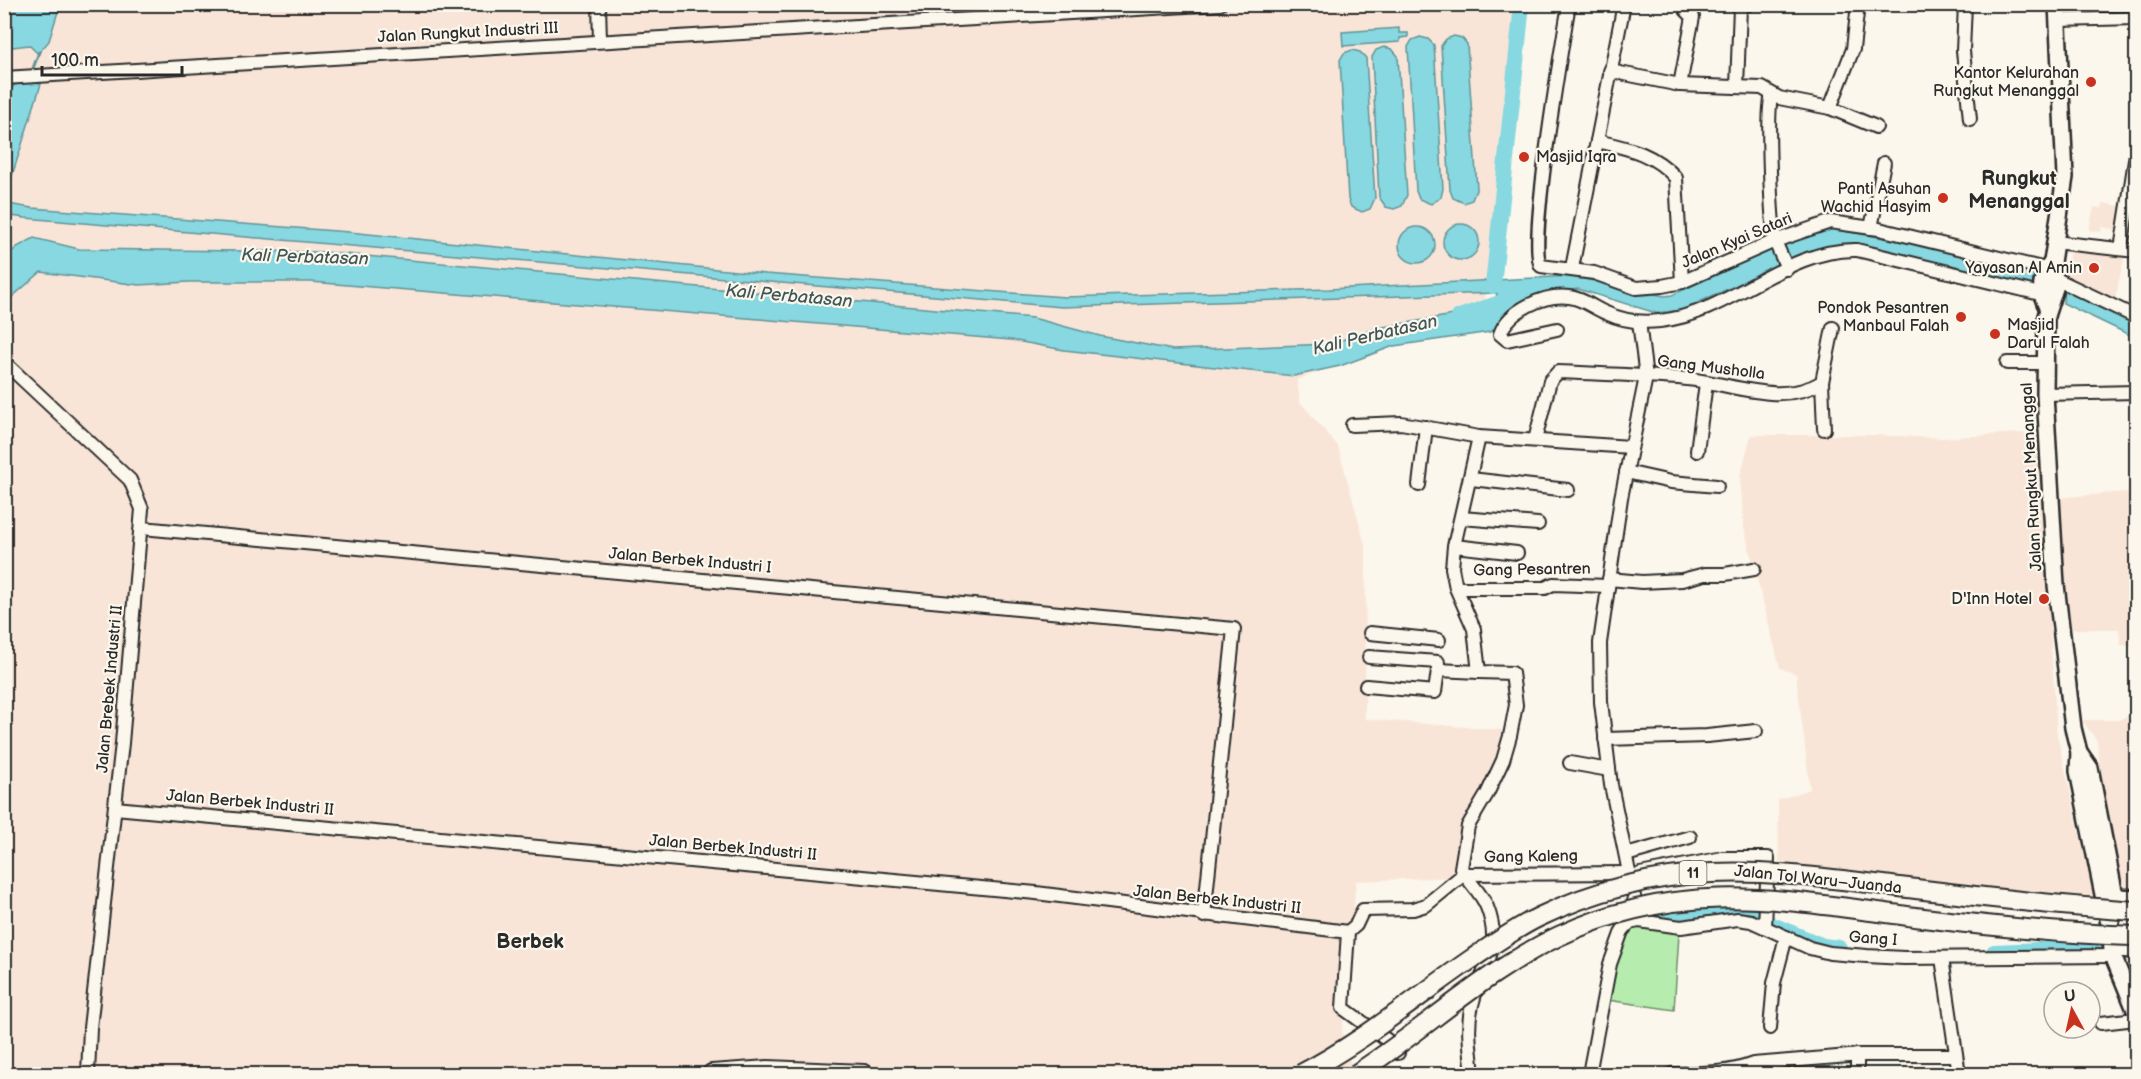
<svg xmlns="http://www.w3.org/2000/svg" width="2141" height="1079" viewBox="0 0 2141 1079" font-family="'Balsamiq Sans',sans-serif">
	<rect width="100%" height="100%" fill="#fbf7ec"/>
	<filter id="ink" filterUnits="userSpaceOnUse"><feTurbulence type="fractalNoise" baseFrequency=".0167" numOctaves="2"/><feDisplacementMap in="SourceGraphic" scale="12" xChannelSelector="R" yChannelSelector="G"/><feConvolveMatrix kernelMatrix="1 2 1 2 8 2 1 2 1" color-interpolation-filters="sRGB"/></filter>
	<g filter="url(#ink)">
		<!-- built -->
		<g fill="#f9e5d7">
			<polygon points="5,5 1516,5 1484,310 1297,380 1300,402 1338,446 1366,548 1365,719 1505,730 1497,771 1467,814 1458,877 1356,881 1342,1032 1354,1074 5,1074"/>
			<polygon points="2103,203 2126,207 2123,231 2102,227 2101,232 2089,230 2094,207 2102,208"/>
			<polygon points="2071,245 2125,254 2114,304 2064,283"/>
			<polygon points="2037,432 2057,734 2095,899 1779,862 1778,800 1810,789 1796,674 1780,668 1744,528 1740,477 1751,435 1873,435 1942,438"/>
			<polygon points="2124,492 2136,494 2136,646 2121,645 2119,629 2068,629 2056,498"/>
			<polygon points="2136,709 2136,902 2117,902 2097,741 2082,720 2118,720 2133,714"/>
		</g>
		<!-- green -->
		<polygon fill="#b6ecad" stroke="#708c6c" stroke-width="1.5" points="1639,926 1679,934 1674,1010 1608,1000 1616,949 1629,928"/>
		<!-- water -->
		<g fill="#87d8e0" stroke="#629398" stroke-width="1.5">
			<polygon points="4,5 60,5 49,41 38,54 29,45 5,48"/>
			<polygon points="1399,28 1399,33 1408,33 1408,37 1400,38 1400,42 1343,46 1342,32"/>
			<polygon points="1454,36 1462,38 1467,44 1477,188 1472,200 1464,203 1453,198 1450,190 1441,46 1446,39"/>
			<polygon points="1420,37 1428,39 1434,45 1443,189 1441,197 1431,204 1419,199 1416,191 1408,47 1412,40"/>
			<polygon points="1384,47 1392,49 1398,56 1407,195 1402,206 1394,209 1386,207 1379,197 1372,57 1376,50"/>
			<polygon points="1352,50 1360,52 1366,58 1375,198 1370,209 1362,212 1351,207 1348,199 1340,60 1344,53"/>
			<polygon points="19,80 41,84 5,198 5,96"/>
			<polygon points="4,199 8,204 32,208 349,232 766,274 1065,297 1329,289 1571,276 1664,296 1672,295 1782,245 1834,229 1966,253 2037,272 2035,287 1858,245 1845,244 1813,250 1682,310 1656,313 1578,289 1544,294 1490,332 1394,346 1340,366 1294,376 1064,350 1011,340 311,282 189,282 139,285 41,272 5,303 5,258 17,247 34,238 79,249 323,252 1033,318 1100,336 1173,350 1330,344 1377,328 1494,308 1497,293 1062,307 25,218 5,215"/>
			<circle cx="1461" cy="242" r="18"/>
			<circle cx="1417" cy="245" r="18"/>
			<polygon points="2064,288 2136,322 2136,338 2063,303"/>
		</g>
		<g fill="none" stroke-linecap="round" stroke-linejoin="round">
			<!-- stream -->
			<polyline stroke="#629398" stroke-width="3" points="31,74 39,52"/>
			<!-- river -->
			<g stroke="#87d8e0" stroke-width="16">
				<polyline points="1493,286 1522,4"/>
				<polyline points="1459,317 1517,297"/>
				<polyline points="1659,917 1690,919 1736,910 1823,946 1839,948"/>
				<polyline points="1994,952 2106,947"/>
			</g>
			<defs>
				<g id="minor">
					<polyline points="599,4 600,41"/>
					<path d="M1569,4C1563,40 1527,247 1541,266L1594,273L1636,288L1662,286L1682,282L1775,241L1830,222L1879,229L2054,271"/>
					<polyline points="1965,4 1963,51 1970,119"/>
					<polyline points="2058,20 2136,18"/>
					<polyline points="1610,71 1680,85 1762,88 1779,98 1830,108 1876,127"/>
					<polyline points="4,78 1220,4"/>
					<polyline points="1680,85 1693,17 1686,10 1687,4"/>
					<polyline points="1737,87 1740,7 1749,4"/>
					<path d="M1772,95C1766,109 1771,226 1776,243C1779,252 1784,260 1787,269"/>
					<polyline points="1830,108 1853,49 1858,4"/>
					<path d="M1597,141C1627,148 1654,153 1676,178L1682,282"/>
					<polyline points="1871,228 1884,163"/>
					<polyline points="2054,242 2136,251"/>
					<polyline points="2121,249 2136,154"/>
					<polyline points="1572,268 1624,4"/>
					<polyline points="2056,279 2136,317"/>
					<path d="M1557,329L1507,340L1500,334C1509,310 1544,294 1569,297C1582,298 1594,308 1606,313C1623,321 1642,323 1660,321C1730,314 1786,248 1857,250L2040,294"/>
					<polyline points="4,362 130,480 142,509 122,743 90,1028 88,1074"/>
					<polyline points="2007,363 2045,363"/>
					<polyline points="1822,382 1824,429"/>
					<polyline points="2045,394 2136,392"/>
					<polyline points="1352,425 1401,423 1479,437 1631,447"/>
					<path d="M1535,440L1550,381L1558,372C1601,374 1644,375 1687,379C1731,383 1780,407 1822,382L1833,328"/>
					<polyline points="1697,451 1706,383"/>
					<polyline points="1626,472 1671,482 1717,486"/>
					<polyline points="1471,479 1568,490"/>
					<polyline points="1419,485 1426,427"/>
					<polyline points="1461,518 1538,524"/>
					<polyline points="142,528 1234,629 1204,916"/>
					<polyline points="1454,546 1517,553"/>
					<polyline points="1609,579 1642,582 1682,580 1705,574 1725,574 1754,569"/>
					<polyline points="1456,588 1545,588 1553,584 1608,586"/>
					<polyline points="1370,633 1439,640"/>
					<polyline points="1369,657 1438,662"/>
					<polyline points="1366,686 1435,692 1438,670 1479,672"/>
					<polyline points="1605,739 1707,736 1756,731"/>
					<polyline points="1570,763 1609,770"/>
					<polyline points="115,808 1036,893 1348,932"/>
					<polyline points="1626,855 1690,837"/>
					<polyline points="1640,874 1723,858 1768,858 1765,927"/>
					<polyline points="1638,916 1611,785 1601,702 1600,643 1621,498 1646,377 1639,322"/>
					<polyline points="1348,932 1356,925 1363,910 1413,909 1426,905 1464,874 1630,873"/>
					<polyline points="1348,932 1343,1008 1395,1046 1398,1053"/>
					<polyline points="1942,958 1959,1074"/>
					<polyline points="2101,1023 2136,1019"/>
					<polyline points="1770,1028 1774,983 1786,937"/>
					<path d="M1473,1074C1471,1052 1466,1028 1472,1005C1481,967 1504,951 1487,907C1481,892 1468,882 1461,868L1468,826L1487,794L1503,760L1510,736L1516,705L1512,673L1479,672L1474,629L1456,588L1452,568L1454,546L1479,437"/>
					<polyline points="1589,1074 1610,964 1622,931 1629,923 1639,921 1681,927 1738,919 1751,921 1810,948 1830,953 1867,956 1904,958 2113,956"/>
					<path d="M1672,1074C1701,1073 1727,1074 1753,1064L1861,1055H1956"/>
					<polyline points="1857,1074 1857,1055"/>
				</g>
				<g id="major">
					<polyline points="2057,4 2065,177 2052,262 2056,285 2046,316 2045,394 2056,585 2073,728 2079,752 2078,771 2109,924 2113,956 2136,1012"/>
					<path d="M2047,307C2038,291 2041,276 2052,262"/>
					<polyline points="2079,752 2090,768 2114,891 2118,897 2112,919"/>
					<polyline points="2118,897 2136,898"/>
					<polyline points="2112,949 2136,950"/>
				</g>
				<polyline id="highway" points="712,1074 768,1070 864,1074"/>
			</defs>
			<!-- minor casing -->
			<use href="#minor" stroke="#2b2b2b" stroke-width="16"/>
			<!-- major casing -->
			<use href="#major" stroke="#2b2b2b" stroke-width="20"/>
			<!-- highway casing -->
			<use href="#highway" stroke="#2b2b2b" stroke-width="22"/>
			<!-- minor -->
			<use href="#minor" stroke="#fbf7ec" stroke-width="12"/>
			<!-- major -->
			<use href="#major" stroke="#fbf7ec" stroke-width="15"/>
			<!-- highway -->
			<use href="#highway" stroke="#fbf7ec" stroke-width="18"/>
			<defs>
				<g id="highway-bridge">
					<path d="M1301,1074C1363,1042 1416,997 1473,958C1495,943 1516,928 1539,917C1673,853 1775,872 1916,889C1989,898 2063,906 2136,911"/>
					<path d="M1356,1074C1424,1030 1485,971 1559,936C1682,878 1786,900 1915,917C1989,926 2062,934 2136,936"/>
				</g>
			</defs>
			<!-- highway-bridge casing -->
			<use href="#highway-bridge" stroke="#2b2b2b" stroke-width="22" stroke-linecap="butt"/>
			<!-- highway-bridge -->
			<use href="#highway-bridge" stroke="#fbf7ec" stroke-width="18"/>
		</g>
	</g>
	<!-- markers -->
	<g fill="#c8321e" stroke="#fbf7ec" stroke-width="2">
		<circle cx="2091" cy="82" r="6"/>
		<circle cx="1524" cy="157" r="6"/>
		<circle cx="1943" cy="198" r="6"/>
		<circle cx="2094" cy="268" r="6"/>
		<circle cx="1961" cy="317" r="6"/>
		<circle cx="1995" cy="334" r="6"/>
		<circle cx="2044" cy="599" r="6"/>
	</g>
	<g text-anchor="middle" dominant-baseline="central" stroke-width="4.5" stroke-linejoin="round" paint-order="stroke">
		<!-- shield labels -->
		<rect fill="#fbf7ec" stroke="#696865" stroke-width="1.5" x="1679.5" y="861" width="27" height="24" rx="4.5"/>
		<g font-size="15" font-weight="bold" fill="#2b2b2b">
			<text x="1693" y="873">11</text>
		</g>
		<!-- street labels -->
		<g font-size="16" fill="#2b2b2b" stroke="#fbf7ec">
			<text transform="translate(468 33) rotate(-3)">Jalan Rungkut Industri III</text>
			<text transform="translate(1737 241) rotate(-23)">Jalan Kyai Satari</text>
			<text transform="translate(1711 368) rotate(7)">Gang Musholla</text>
			<text transform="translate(2032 477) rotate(-93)">Jalan Rungkut Menanggal</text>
			<text transform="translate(690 561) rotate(5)">Jalan Berbek Industri I</text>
			<text transform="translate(1532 570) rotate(-1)">Gang Pesantren</text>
			<text transform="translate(110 689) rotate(-85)">Jalan Brebek Industri II</text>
			<text transform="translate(250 803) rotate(5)">Jalan Berbek Industri II</text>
			<text transform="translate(733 848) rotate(5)">Jalan Berbek Industri II</text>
			<text transform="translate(1531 857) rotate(-1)">Gang Kaleng</text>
			<text transform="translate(1818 880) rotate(6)">Jalan Tol Waru–Juanda</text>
			<text transform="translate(1217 900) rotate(6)">Jalan Berbek Industri II</text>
			<text transform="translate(1873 939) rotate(4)">Gang I</text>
		</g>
		<!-- poi labels -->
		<g font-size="16" fill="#2b2b2b" stroke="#fbf7ec" text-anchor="end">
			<text x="2079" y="73">Kantor Kelurahan<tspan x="2079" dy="18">Rungkut Menanggal</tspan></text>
			<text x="1536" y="157" text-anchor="start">Masjid Iqra</text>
			<text x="1931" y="189">Panti Asuhan<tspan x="1931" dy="18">Wachid Hasyim</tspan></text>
			<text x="2082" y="268">Yayasan Al Amin</text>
			<text x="1949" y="308">Pondok Pesantren<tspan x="1949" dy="18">Manbaul Falah</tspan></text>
			<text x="2007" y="325" text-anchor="start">Masjid<tspan x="2007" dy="18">Darul Falah</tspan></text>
			<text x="2032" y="599">D'Inn Hotel</text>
		</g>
		<!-- water labels -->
		<g font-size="18" font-style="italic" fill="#425658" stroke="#fbf7ec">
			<text transform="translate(305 257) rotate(2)">Kali Perbatasan</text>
			<text transform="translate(789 296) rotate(5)">Kali Perbatasan</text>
			<text transform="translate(1375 335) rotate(-13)">Kali Perbatasan</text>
		</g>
		<!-- quarter labels -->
		<g font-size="20" font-weight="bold" fill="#2b2b2b" stroke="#fbf7ec">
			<text x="2019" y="179">Rungkut<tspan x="2019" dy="23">Menanggal</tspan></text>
			<text x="530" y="942">Berbek</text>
		</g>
	</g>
	<!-- margin -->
	<rect width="2141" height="1079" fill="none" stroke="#fbf7ec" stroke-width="24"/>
	<rect x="12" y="12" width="2117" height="1055" fill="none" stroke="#2b2b2b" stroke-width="2" filter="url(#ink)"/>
	<!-- north arrow -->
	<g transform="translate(2072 1010) rotate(352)"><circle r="28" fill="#fbf7ec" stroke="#a8a59f" stroke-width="1.5"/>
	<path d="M0-4.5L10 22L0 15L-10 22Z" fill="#c8321e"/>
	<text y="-9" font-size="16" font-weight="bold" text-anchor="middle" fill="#2b2b2b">U</text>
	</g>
	<!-- scale -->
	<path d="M42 66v9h140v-9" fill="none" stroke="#2b2b2b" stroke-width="3"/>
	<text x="51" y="66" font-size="18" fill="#2b2b2b" stroke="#fbf7ec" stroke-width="4.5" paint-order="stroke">100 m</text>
</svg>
